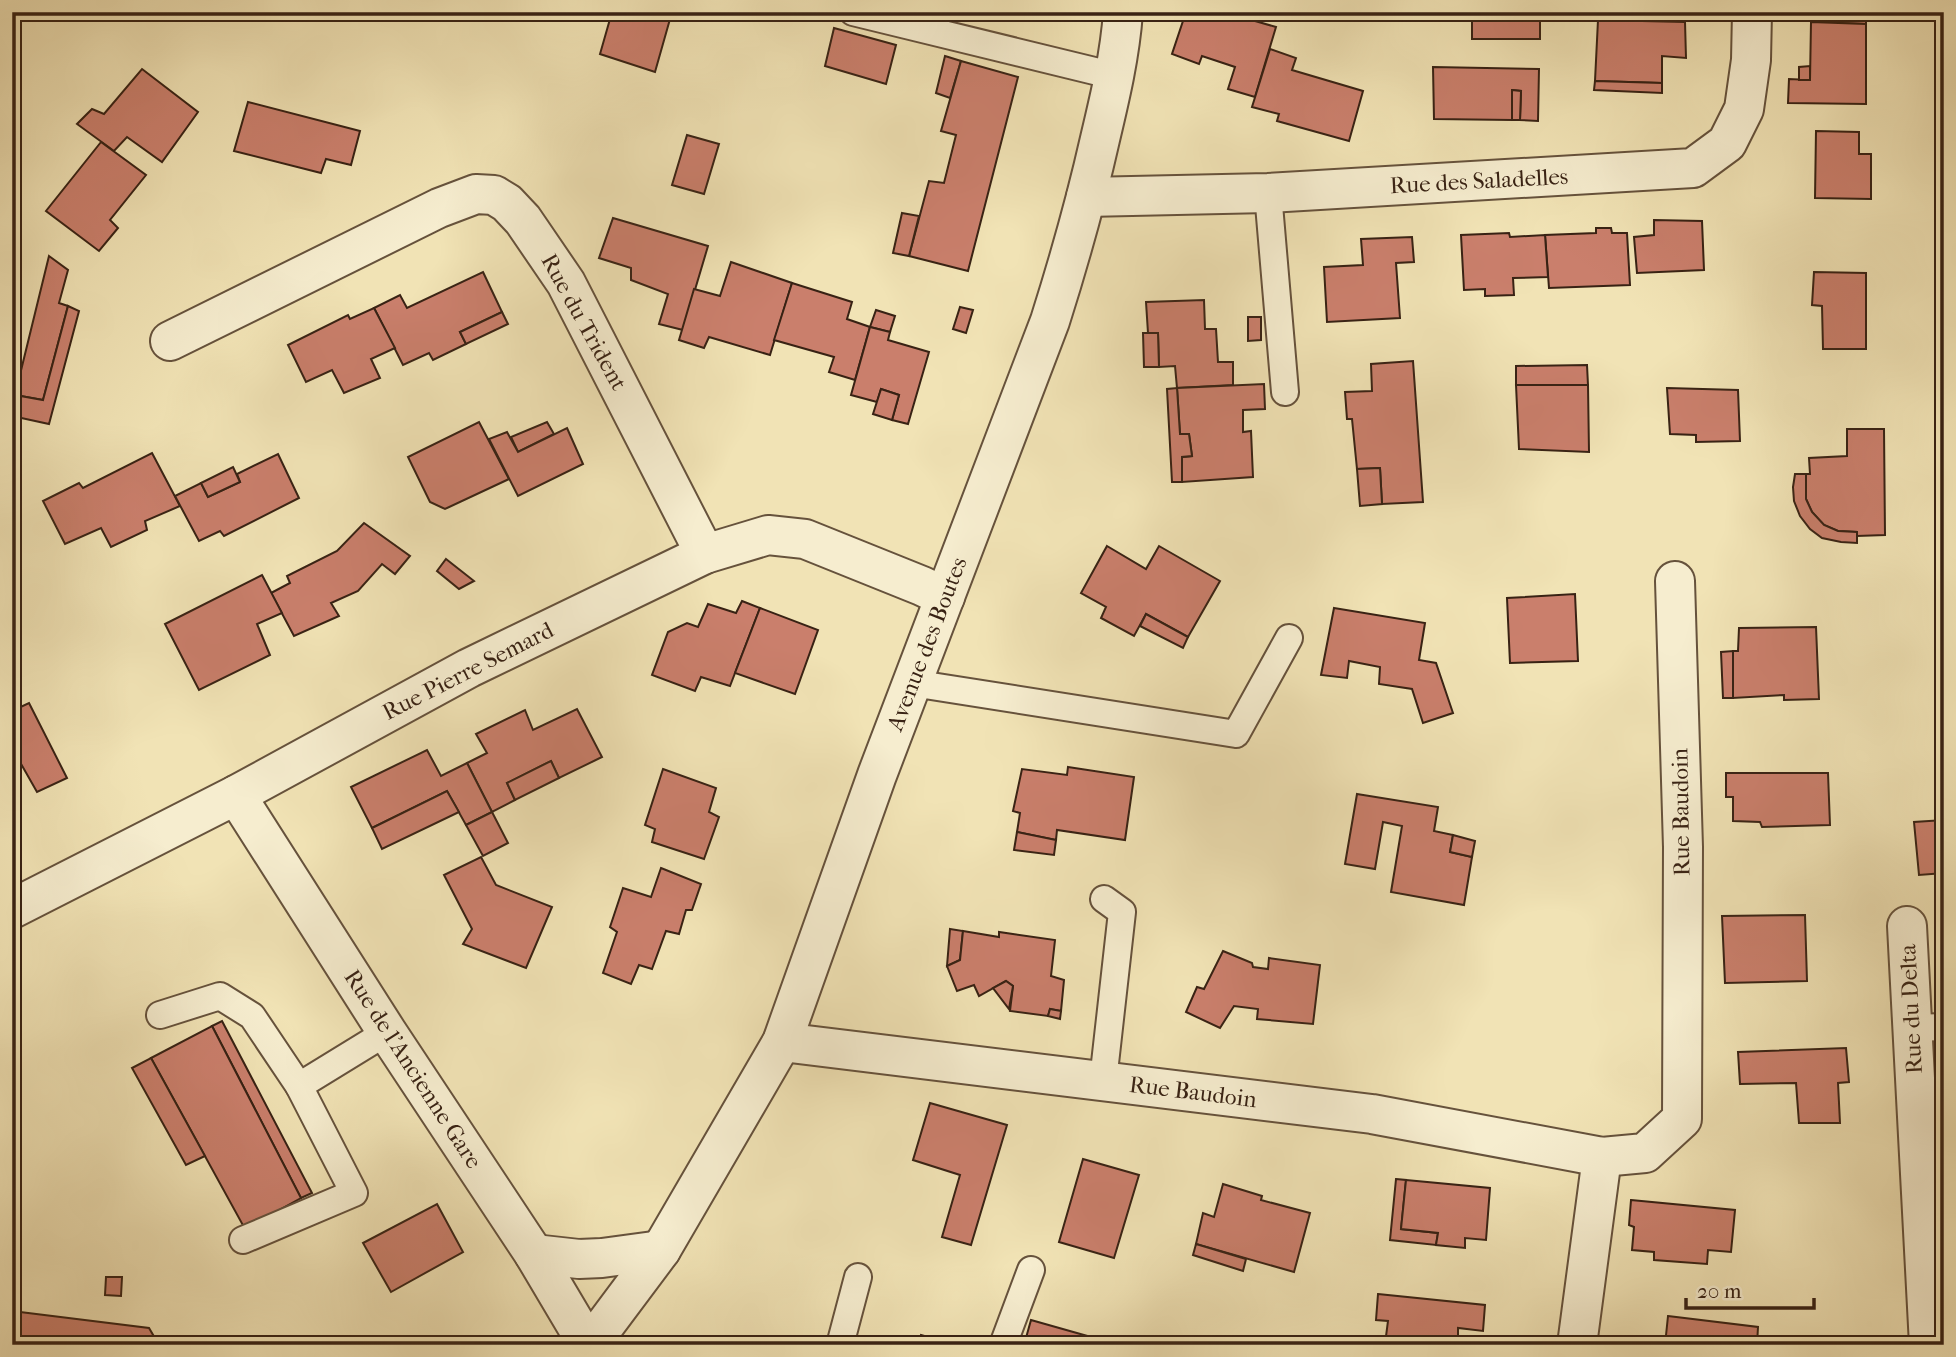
<svg xmlns="http://www.w3.org/2000/svg" width="1956" height="1357" viewBox="0 0 1956 1357" font-family="'IM FELL French Canon',serif">
	<rect width="100%" height="100%" fill="#f1e3b5"/>
	<filter id="stains"><feTurbulence type="fractalNoise" baseFrequency=".00286" numOctaves="4"/><feColorMatrix values="0 0 0 0 .2 0 0 0 0 .09 0 0 0 0 .02 0 0 0 .5 -.17"/></filter>
	<radialGradient id="worn" r=".72"><stop offset=".6" stop-color="#630" stop-opacity="0"/><stop offset="1" stop-color="#630" stop-opacity=".3"/></radialGradient>
	<!-- building -->
	<g fill="#ca7f6c" stroke="#382214" stroke-width="2">
		<polygon points="612,12 672,12 655,72 600,54"/>
		<polygon points="1186,12 1224,12 1276,27 1255,97 1228,89 1235,67 1202,56 1199,64 1172,54"/>
		<rect x="1472" y="12" width="68" height="27"/>
		<polygon points="1811,12 1866,12 1866,24 1811,22"/>
		<polygon points="1598,20 1685,22 1686,58 1662,56 1662,83 1595,81"/>
		<polygon points="1811,22 1866,24 1866,104 1788,103 1789,79 1810,80"/>
		<polygon points="834,28 896,45 886,84 825,66"/>
		<polygon points="1270,49 1296,58 1292,70 1363,91 1349,141 1277,121 1279,114 1252,107"/>
		<polygon points="945,56 961,61 950,98 936,93"/>
		<polygon points="961,61 1018,77 968,271 909,256 929,181 944,183 956,135 941,131"/>
		<polygon points="1810,66 1810,80 1799,80 1799,67"/>
		<polygon points="1433,67 1539,69 1538,121 1520,120 1521,91 1512,90 1512,120 1434,119"/>
		<polygon points="142,69 198,112 162,162 127,137 114,151 77,124 92,109 104,114"/>
		<polygon points="1595,81 1662,83 1662,93 1594,90"/>
		<polygon points="1512,90 1521,91 1520,120 1512,120"/>
		<polygon points="248,102 360,131 351,165 326,159 321,173 234,151"/>
		<polygon points="1816,131 1859,132 1859,154 1871,154 1871,199 1815,198"/>
		<polygon points="687,135 719,144 704,194 672,185"/>
		<polygon points="101,142 146,175 110,220 118,228 99,251 46,211"/>
		<polygon points="902,213 919,216 909,256 893,253"/>
		<polygon points="613,218 708,246 683,330 659,324 668,294 631,280 631,268 599,258"/>
		<polygon points="1654,220 1702,221 1704,270 1637,273 1634,237 1654,235"/>
		<polygon points="1596,228 1611,228 1612,233 1627,233 1630,285 1549,288 1545,235 1596,233"/>
		<polygon points="1509,233 1510,237 1545,235 1548,277 1513,278 1514,295 1485,296 1485,289 1464,290 1461,235"/>
		<polygon points="1412,237 1414,262 1396,263 1400,318 1327,322 1324,267 1363,265 1361,239"/>
		<polygon points="49,256 68,270 59,303 68,306 43,400 15,395"/>
		<polygon points="731,262 792,283 770,355 709,337 704,348 679,340 694,289 720,296"/>
		<polygon points="483,272 502,312 460,332 466,344 433,360 429,353 403,365 374,308 400,295 407,308"/>
		<polygon points="1814,272 1866,273 1866,349 1823,349 1822,306 1812,305"/>
		<polygon points="792,283 852,302 847,319 870,327 855,380 829,372 834,357 774,340"/>
		<polygon points="1204,300 1205,329 1216,329 1218,362 1233,362 1233,385 1177,388 1175,366 1159,367 1158,333 1148,333 1146,302"/>
		<polygon points="68,306 79,311 49,424 12,416 15,395 43,400"/>
		<polygon points="960,307 973,310 966,333 953,329"/>
		<polygon points="374,308 395,348 371,359 380,378 344,393 332,370 306,382 288,345 348,315 350,319"/>
		<polygon points="876,310 895,316 890,332 870,327"/>
		<polygon points="502,312 508,324 466,344 460,332"/>
		<polygon points="1248,317 1261,317 1261,340 1248,341"/>
		<polygon points="870,327 890,332 888,340 929,352 908,424 892,420 899,395 881,389 877,402 851,395"/>
		<polygon points="1143,333 1158,333 1159,367 1144,367"/>
		<polygon points="1413,361 1423,502 1382,504 1380,468 1357,469 1352,419 1347,419 1345,392 1372,391 1371,364"/>
		<polygon points="1587,365 1588,385 1516,385 1516,366"/>
		<polygon points="1264,384 1265,409 1243,410 1243,432 1251,431 1253,477 1182,482 1182,457 1192,456 1189,434 1180,434 1177,388"/>
		<polygon points="1516,385 1588,385 1589,452 1519,449"/>
		<polygon points="1177,388 1180,434 1189,434 1192,456 1182,457 1182,482 1172,482 1167,389"/>
		<polygon points="1667,388 1738,390 1740,441 1696,442 1696,435 1670,434"/>
		<polygon points="881,389 899,395 892,420 873,414"/>
		<polygon points="479,422 509,479 445,509 430,502 408,457"/>
		<polygon points="547,422 554,434 518,452 511,437"/>
		<polygon points="567,428 583,464 518,496 489,439 507,432 518,452"/>
		<polygon points="1847,429 1884,429 1885,535 1857,536 1857,532 1838,531 1824,525 1812,512 1806,499 1806,474 1810,474 1809,458 1847,456"/>
		<polygon points="152,453 180,506 145,521 147,530 111,547 101,528 65,544 43,501 79,483 83,488"/>
		<polygon points="278,454 299,498 224,536 220,531 199,541 175,496 201,483 208,497 240,482 237,474"/>
		<polygon points="233,467 240,482 208,497 201,483"/>
		<polygon points="1380,468 1382,504 1360,506 1357,469"/>
		<polygon points="1795,474 1806,474 1806,499 1812,512 1824,525 1838,531 1857,532 1857,543 1841,542 1822,538 1810,529 1800,516 1794,501 1793,487"/>
		<polygon points="364,523 410,556 395,574 382,564 358,591 331,603 339,616 294,636 271,593 290,583 287,576 337,551"/>
		<polygon points="1107,546 1146,569 1159,546 1220,581 1188,637 1146,614 1134,636 1101,618 1106,607 1081,593"/>
		<polygon points="446,559 474,581 459,589 437,571"/>
		<polygon points="262,575 282,613 257,624 270,655 199,690 165,624"/>
		<polygon points="1575,594 1578,661 1510,663 1507,598"/>
		<polygon points="742,601 760,608 730,686 701,677 695,691 652,675 668,632 687,623 698,627 708,604 736,613"/>
		<polygon points="760,608 818,630 795,694 735,673"/>
		<polygon points="1334,608 1425,623 1419,660 1436,663 1453,713 1423,723 1412,689 1379,684 1380,667 1349,661 1347,678 1321,675"/>
		<polygon points="1146,614 1188,637 1183,648 1140,626"/>
		<polygon points="1816,627 1819,699 1784,700 1784,695 1733,698 1733,651 1738,651 1739,628"/>
		<polygon points="1733,651 1733,698 1723,698 1721,652"/>
		<polygon points="29,703 67,778 37,792 12,748 12,711"/>
		<polygon points="577,709 602,757 559,778 551,761 507,783 515,800 492,812 467,763 487,753 476,734 525,710 533,730"/>
		<polygon points="427,750 441,776 467,763 492,812 466,825 447,791 372,828 351,787"/>
		<polygon points="551,761 559,778 515,800 507,783"/>
		<polygon points="1068,767 1134,777 1125,840 1057,830 1056,840 1017,832 1020,813 1013,811 1022,769 1067,775"/>
		<polygon points="663,769 716,788 709,812 719,817 704,859 652,842 655,829 645,825"/>
		<polygon points="1726,773 1828,773 1830,825 1762,827 1760,822 1733,821 1733,797 1726,797"/>
		<polygon points="447,791 459,812 382,849 372,828"/>
		<polygon points="1357,794 1438,807 1434,831 1453,835 1450,852 1472,857 1464,905 1391,892 1402,826 1383,822 1375,869 1345,864"/>
		<polygon points="492,812 508,843 483,856 466,825"/>
		<polygon points="1944,820 1944,873 1919,875 1914,822"/>
		<polygon points="1017,832 1056,840 1054,855 1014,850"/>
		<polygon points="1453,835 1475,841 1472,857 1450,852"/>
		<polygon points="481,857 496,885 552,907 526,968 463,944 472,929 444,875"/>
		<polygon points="661,868 701,884 692,910 686,910 679,934 666,931 652,969 639,965 631,984 603,973 617,932 610,927 623,888 651,897"/>
		<polygon points="1805,915 1807,981 1725,983 1722,916"/>
		<polygon points="950,929 963,931 960,960 947,966"/>
		<polygon points="963,931 999,937 999,932 1055,940 1051,976 1064,980 1061,1011 1050,1009 1048,1016 1010,1011 1013,986 1006,981 979,996 974,985 957,991 947,966 960,960"/>
		<polygon points="1223,951 1252,963 1253,967 1268,969 1269,958 1320,965 1313,1024 1257,1019 1258,1009 1234,1006 1220,1028 1186,1012 1197,987 1204,989"/>
		<polygon points="1006,981 1013,986 1009,1009 993,988"/>
		<polygon points="1050,1009 1061,1011 1060,1019 1048,1016"/>
		<polygon points="222,1021 312,1193 301,1198 212,1026"/>
		<polygon points="212,1026 301,1198 245,1229 151,1058"/>
		<polygon points="1846,1048 1849,1082 1838,1083 1840,1123 1799,1123 1796,1083 1740,1084 1738,1052"/>
		<polygon points="151,1058 205,1156 186,1165 132,1068"/>
		<polygon points="930,1103 1007,1125 971,1245 942,1237 960,1175 913,1160"/>
		<polygon points="1083,1159 1139,1175 1114,1258 1059,1242"/>
		<polygon points="1396,1179 1406,1180 1401,1229 1438,1233 1436,1245 1390,1240"/>
		<polygon points="1406,1180 1490,1188 1486,1240 1465,1238 1465,1248 1436,1245 1438,1233 1401,1229"/>
		<polygon points="1223,1184 1262,1196 1261,1200 1310,1213 1294,1272 1196,1244 1203,1213 1214,1217"/>
		<polygon points="1631,1200 1735,1210 1731,1252 1708,1250 1707,1264 1654,1260 1654,1252 1632,1250 1634,1227 1629,1225"/>
		<polygon points="437,1204 463,1252 391,1292 363,1243"/>
		<polygon points="1196,1244 1246,1259 1243,1271 1193,1255"/>
		<polygon points="106,1277 122,1277 121,1296 105,1295"/>
		<polygon points="1378,1294 1485,1305 1483,1331 1458,1328 1458,1340 1464,1342 1463,1345 1385,1344 1388,1321 1376,1320"/>
		<polygon points="12,1311 149,1328 159,1345 12,1345"/>
		<polygon points="1668,1316 1758,1327 1757,1345 1665,1345"/>
		<polygon points="1031,1320 1091,1337 1089,1345 1024,1345"/>
		<polygon points="921,1335 952,1344 952,1345 918,1345"/>
		<polygon points="699,1337 732,1345 697,1345"/>
	</g>
	<g fill="none" stroke-linecap="round" stroke-linejoin="round">
		<defs>
			<g id="service">
				<polyline points="853,12 1115,76"/>
				<polyline points="1268,193 1285,392"/>
				<polyline points="912,683 1236,734 1289,638"/>
				<polyline points="160,1015 220,996 252,1016 299,1086 387,1032"/>
				<polyline points="1912,1028 1944,1027"/>
				<polyline points="1103,1081 1122,912 1104,899"/>
				<polyline points="243,1240 354,1193 299,1086"/>
				<polyline points="840,1345 858,1277"/>
				<polyline points="1003,1345 1031,1270"/>
			</g>
			<g id="minor">
				<polyline points="1086,197 1268,193 1693,168 1727,143 1744,109 1751,60 1752,12"/>
				<polyline points="170,341 439,208 476,194 494,195 507,203 523,220 566,283 705,554"/>
				<polyline points="236,795 387,1032 534,1254 588,1345"/>
				<polyline points="12,909 236,795 469,668 705,554 768,535 805,539 922,586 945,597"/>
				<polyline points="1907,926 1929,1345"/>
				<polyline points="782,1042 1372,1114 1602,1157 1645,1153 1682,1119 1683,847 1675,581"/>
				<polyline points="534,1254 579,1259 602,1258 661,1250"/>
				<path d="M590,1345L661,1250L782,1042L877,775L1050,321C1069,261 1086,201 1100,139C1110,97 1120,55 1123,12"/>
				<polyline points="1577,1345 1602,1157"/>
			</g>
		</defs>
		<!-- service casing -->
		<use href="#service" stroke="#66523c" stroke-width="30"/>
		<!-- minor casing -->
		<use href="#minor" stroke="#66523c" stroke-width="42"/>
		<!-- service -->
		<use href="#service" stroke="#f6edcf" stroke-width="26"/>
		<!-- minor -->
		<use href="#minor" stroke="#f6edcf" stroke-width="38"/>
	</g>
	<g text-anchor="middle" dominant-baseline="central" stroke-width="5" stroke-linejoin="round" paint-order="stroke">
		<!-- street labels -->
		<g font-size="23" fill="#382214" stroke="#f6edcf">
			<text transform="translate(1479 181) rotate(-3)">Rue des Saladelles</text>
			<text transform="translate(584 322) rotate(61)">Rue du Trident</text>
			<text transform="translate(927 644) rotate(-69)">Avenue des Boutes</text>
			<text transform="translate(468 671) rotate(-27)">Rue Pierre Semard</text>
			<text transform="translate(1681 812) rotate(-91)">Rue Baudoin</text>
			<text transform="translate(1911 1009) rotate(-93)">Rue du Delta</text>
			<text transform="translate(413 1069) rotate(57)">Rue de l'Ancienne Gare</text>
			<text transform="translate(1193 1092) rotate(7)">Rue Baudoin</text>
		</g>
	</g>
	<!-- margin -->
	<rect width="1956" height="1357" fill="none" stroke="#f1e3b5" stroke-width="42"/>
	<rect x="14" y="14" width="1928" height="1329" fill="none" stroke="#382214" stroke-width="3.5"/>
	<rect x="21" y="21" width="1914" height="1315" fill="none" stroke="#382214" stroke-width="2"/>
	<!-- scale -->
	<path d="M1686 1298v10h128v-10" fill="none" stroke="#382214" stroke-width="3.5"/>
	<text x="1697" y="1298" font-size="21" fill="#382214" stroke="#f6edcf" stroke-width="5" paint-order="stroke">20 m</text>
	<rect width="100%" height="100%" filter="url(#stains)"/>
	<rect width="100%" height="100%" fill="url(#worn)"/>
</svg>
